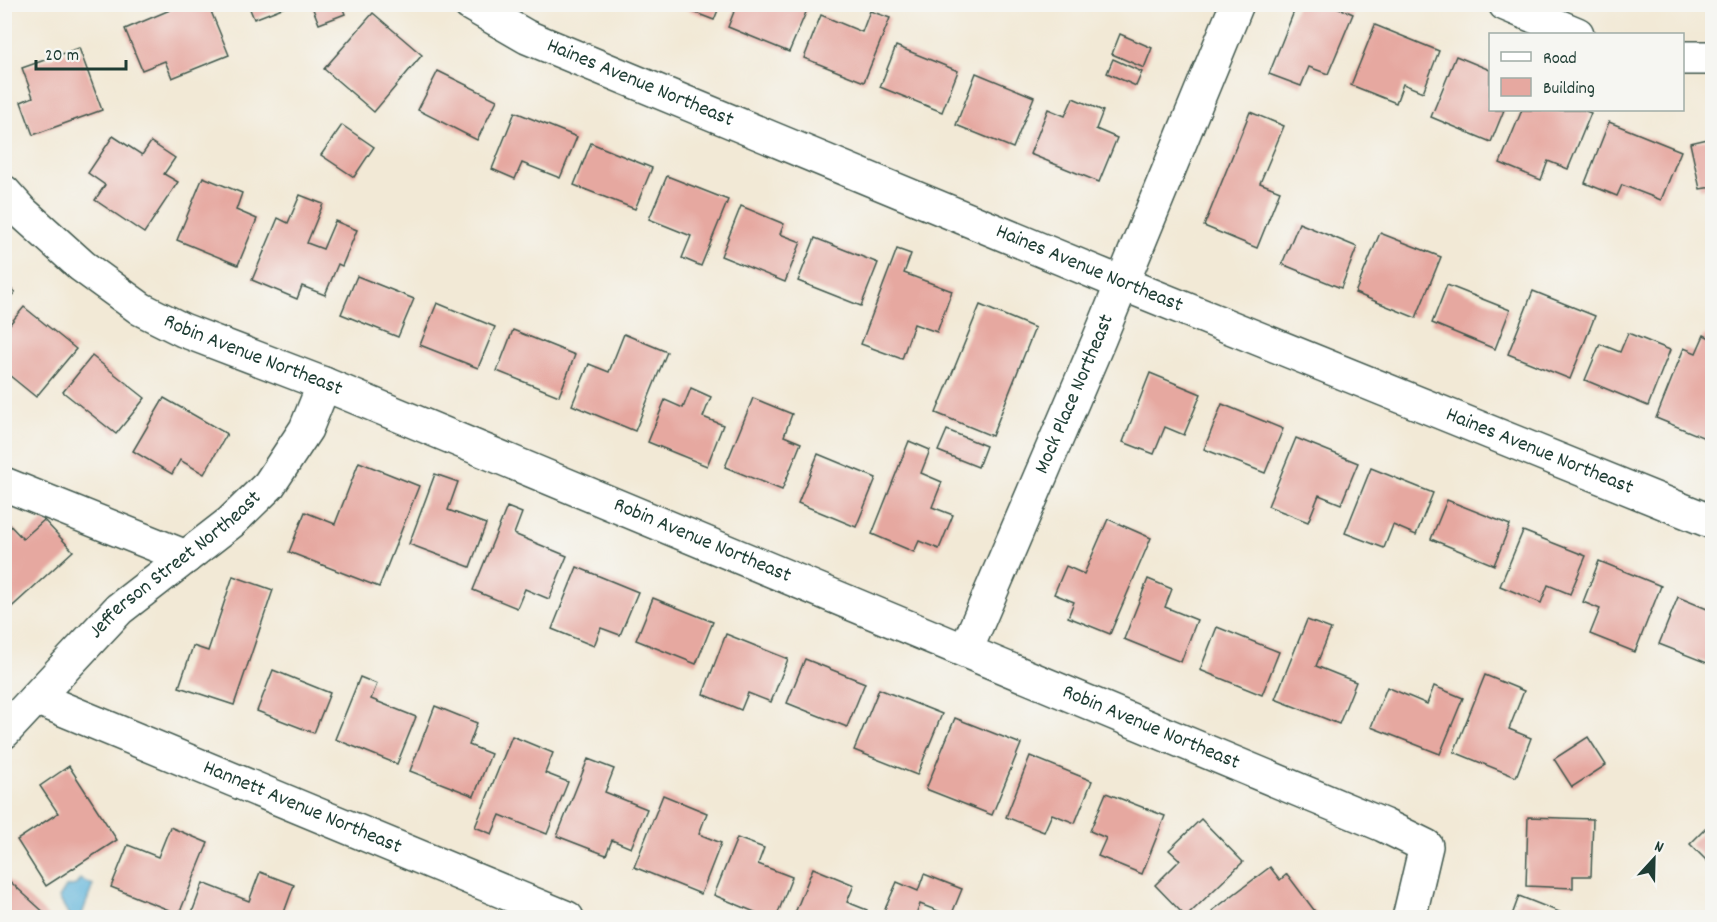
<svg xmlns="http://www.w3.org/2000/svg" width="1717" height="922" viewBox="0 0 1717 922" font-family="Dekko,sans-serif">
	<rect width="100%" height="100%" fill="#f6f6f2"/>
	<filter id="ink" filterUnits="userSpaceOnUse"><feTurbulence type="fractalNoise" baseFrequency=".0167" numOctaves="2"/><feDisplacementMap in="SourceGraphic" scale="12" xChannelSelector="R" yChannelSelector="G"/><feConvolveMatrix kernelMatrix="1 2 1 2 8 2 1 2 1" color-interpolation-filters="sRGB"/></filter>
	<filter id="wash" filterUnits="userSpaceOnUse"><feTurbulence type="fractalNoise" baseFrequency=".008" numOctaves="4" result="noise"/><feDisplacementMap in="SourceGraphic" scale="24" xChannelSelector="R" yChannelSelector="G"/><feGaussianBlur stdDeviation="1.35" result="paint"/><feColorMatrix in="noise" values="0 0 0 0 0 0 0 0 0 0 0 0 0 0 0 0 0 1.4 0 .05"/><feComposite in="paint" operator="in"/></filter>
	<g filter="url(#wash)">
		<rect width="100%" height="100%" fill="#f2e9d6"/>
		<!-- water -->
		<polygon fill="#5eb4da" stroke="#3e7887" stroke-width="1.5" points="80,879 93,885 81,917 70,917 59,898 66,887 76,885"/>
		<g id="blocks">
			<!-- building -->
			<g fill="#e6a8a0">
				<polygon points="184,4 208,4 229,55 172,78 165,61 142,70 125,29"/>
				<polygon points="248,4 290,4 290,5 254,19"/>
				<polygon points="311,4 341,4 345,14 319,24"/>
				<polygon points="737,4 794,4 807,10 789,52 728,27"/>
				<polygon points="1297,4 1330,4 1353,14 1328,74 1309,67 1301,86 1269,74"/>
				<polygon points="675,5 720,5 714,20"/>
				<polygon points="870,11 890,18 864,82 804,58 821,15 862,32"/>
				<polygon points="373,13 422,55 374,112 324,69"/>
				<polygon points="1375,25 1439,51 1423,92 1403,84 1396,103 1351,85"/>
				<polygon points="1120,34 1152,48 1144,68 1112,54"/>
				<polygon points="896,46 958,71 942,112 880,87"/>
				<polygon points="79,48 102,110 33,135 21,102 33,97 22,68"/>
				<polygon points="1456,56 1490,70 1490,110 1504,110 1491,142 1431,117"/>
				<polygon points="1113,59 1142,72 1136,86 1107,73"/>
				<polygon points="438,71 497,100 477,140 418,110"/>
				<polygon points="976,73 1034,97 1013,148 956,125"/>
				<polygon points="1073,98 1103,111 1096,129 1117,138 1099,182 1030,154 1048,109 1065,116"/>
				<polygon points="1522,110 1583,110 1591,113 1568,169 1548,161 1541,180 1500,163"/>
				<polygon points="515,112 577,137 560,178 522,163 515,179 492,169"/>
				<polygon points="1250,112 1284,126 1260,183 1280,191 1257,248 1204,226"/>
				<polygon points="1609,122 1681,151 1661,200 1622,185 1617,196 1585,183"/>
				<polygon points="342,125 374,147 354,177 321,155"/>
				<polygon points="113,136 142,155 151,142 175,158 164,174 178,182 144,233 95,200 105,185 88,173"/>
				<polygon points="1712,138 1712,187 1700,189 1690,143"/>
				<polygon points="591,143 652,168 635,209 574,185"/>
				<polygon points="667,176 728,200 701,266 682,258 691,236 649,219"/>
				<polygon points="203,177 242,193 236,210 257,219 238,265 177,240"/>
				<polygon points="300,195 323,204 307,243 323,249 335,221 357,230 342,266 338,264 325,295 302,286 297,299 252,280 278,218 288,223"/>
				<polygon points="741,206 784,224 780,234 801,242 785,282 721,256"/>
				<polygon points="1299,223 1357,247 1341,288 1282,264"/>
				<polygon points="1380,233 1441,257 1416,318 1355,293"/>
				<polygon points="815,238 878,263 861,306 798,281"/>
				<polygon points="897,249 911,254 904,273 952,291 937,332 914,324 902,359 861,344"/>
				<polygon points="357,276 414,299 398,337 341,314"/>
				<polygon points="4,284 15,292 4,304"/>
				<polygon points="1447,285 1510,310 1495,349 1432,323"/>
				<polygon points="1533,291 1595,316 1570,379 1508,354"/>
				<polygon points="437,303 495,327 478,368 420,345"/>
				<polygon points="980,305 1035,328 992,436 936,413"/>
				<polygon points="24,307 76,349 36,397 4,371 4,331"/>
				<polygon points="513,330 575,355 559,396 497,371"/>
				<polygon points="1628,333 1670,350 1648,406 1585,380 1600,344 1620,352"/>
				<polygon points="624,334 667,352 635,431 572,405 589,364 609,372"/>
				<polygon points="1704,335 1712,339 1712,441 1656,418 1684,348 1696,353"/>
				<polygon points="92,356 145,398 116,434 63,392"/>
				<polygon points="1150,373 1201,394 1184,435 1165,427 1154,454 1123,442"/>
				<polygon points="691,388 711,397 703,417 723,425 707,466 648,442 665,400 683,408"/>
				<polygon points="164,398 227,434 204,474 180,460 172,474 133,451"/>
				<polygon points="753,398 792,414 784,436 801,443 782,490 725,467"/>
				<polygon points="1222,404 1283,429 1265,473 1204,449"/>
				<polygon points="947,430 986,446 978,467 938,451"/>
				<polygon points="1296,438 1358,463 1341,504 1319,495 1308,522 1268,506"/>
				<polygon points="909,441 930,450 921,473 942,482 932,507 953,515 939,549 919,541 914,552 872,534"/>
				<polygon points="818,454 876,478 856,527 798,503"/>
				<polygon points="359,462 419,486 379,587 289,552 305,512 335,524"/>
				<polygon points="1371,468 1433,493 1416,535 1393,525 1384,548 1345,533"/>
				<polygon points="435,474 458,482 448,510 486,524 470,567 409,544"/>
				<polygon points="1447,500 1510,525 1494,565 1431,539"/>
				<polygon points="507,507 522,513 514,534 567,556 549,599 525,589 517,608 473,590"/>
				<polygon points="4,519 23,539 44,520 73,551 4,614"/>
				<polygon points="1108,519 1151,538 1110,634 1068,617 1074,602 1054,594 1066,566 1084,574"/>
				<polygon points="1523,531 1586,556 1570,594 1548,585 1541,603 1500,586"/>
				<polygon points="1599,561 1661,586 1635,652 1590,634 1600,609 1583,602"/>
				<polygon points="577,567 638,592 620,635 601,628 594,646 552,629"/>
				<polygon points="233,576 273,590 234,705 179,687 193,646 208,651"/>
				<polygon points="1148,579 1172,589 1165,607 1197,620 1181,662 1124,639"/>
				<polygon points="1678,597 1712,611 1712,665 1659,644"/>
				<polygon points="653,598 713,622 696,664 636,640"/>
				<polygon points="1307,620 1331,629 1316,666 1356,682 1339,724 1275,699"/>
				<polygon points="1217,627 1279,652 1262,695 1200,670"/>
				<polygon points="726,634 788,659 771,702 748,693 741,710 703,694"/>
				<polygon points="805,659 865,683 847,727 787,703"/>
				<polygon points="273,670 330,693 314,733 257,711"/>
				<polygon points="1485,675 1524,691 1509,729 1531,738 1516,777 1454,752"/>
				<polygon points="360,677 377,684 371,699 416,717 397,764 335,739"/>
				<polygon points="1434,686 1463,698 1440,754 1371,727 1387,687 1427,704"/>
				<polygon points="879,689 942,714 917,775 854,750"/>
				<polygon points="435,706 477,723 469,745 491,754 474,796 410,771"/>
				<polygon points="955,718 1021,744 992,815 926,789"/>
				<polygon points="512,736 553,753 545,773 568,782 547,834 500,815 492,834 475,827"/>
				<polygon points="1588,737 1606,765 1572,787 1554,759"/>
				<polygon points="1030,756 1092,781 1075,823 1052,814 1044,832 1006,817"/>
				<polygon points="588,759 614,769 605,792 647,809 631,848 612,840 606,855 557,836"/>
				<polygon points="69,766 117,840 46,886 17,840 58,813 40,786"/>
				<polygon points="1106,793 1165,816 1142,874 1098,856 1106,838 1090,831"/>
				<polygon points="663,795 707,813 699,834 721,843 701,894 634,867"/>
				<polygon points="1528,817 1593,819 1591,876 1573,876 1573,888 1526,886"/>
				<polygon points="1201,819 1243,862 1186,917 1155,885 1180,860 1169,850"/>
				<polygon points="1712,822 1712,866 1690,844"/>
				<polygon points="170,827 208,843 179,914 111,887 128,845 158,857"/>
				<polygon points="737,838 764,848 758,864 792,877 776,918 769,918 714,895"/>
				<polygon points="1270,867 1280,880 1287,874 1317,914 1313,918 1217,918 1212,911"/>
				<polygon points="813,868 854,885 847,902 867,910 864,918 793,918"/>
				<polygon points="260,872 294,885 282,918 190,918 203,883 249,901"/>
				<polygon points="924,874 962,889 951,916 920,904 915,918 881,918 897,882 918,891"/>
				<polygon points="4,876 48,916 46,918 4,918"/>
				<polygon points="1519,896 1572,917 1572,918 1511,918"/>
			</g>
		</g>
	</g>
	<g filter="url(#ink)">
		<use href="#blocks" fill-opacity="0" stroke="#3f574c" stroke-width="1.5"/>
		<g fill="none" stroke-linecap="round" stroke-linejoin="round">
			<defs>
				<g id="minor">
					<path id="s1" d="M470,4L527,37L1121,283L1712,522"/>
					<polyline points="1505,4 1577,34"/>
					<polyline points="1682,58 1712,58"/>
					<path id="s2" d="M4,192L22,212L82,266L141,309L183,330L324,384L1383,825L1426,846L1409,918"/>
					<polyline points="4,484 186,557"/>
					<path id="s3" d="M966,650L1098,342L1237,4"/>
					<path id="s4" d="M36,698L567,918"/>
					<path id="s5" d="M4,732L119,609L231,522L269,485L306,429L324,384"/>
				</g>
			</defs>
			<!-- minor casing -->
			<use href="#minor" stroke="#3f574c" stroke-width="36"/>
			<!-- minor -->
			<use href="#minor" stroke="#fff" stroke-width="33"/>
		</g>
	</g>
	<g text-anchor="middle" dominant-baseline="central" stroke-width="4.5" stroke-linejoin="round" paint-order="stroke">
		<!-- street labels -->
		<g font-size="21" fill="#1f3d34" stroke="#f6f6f2">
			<text stroke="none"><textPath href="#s1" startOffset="188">Haines Avenue Northeast</textPath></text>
			<text stroke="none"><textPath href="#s1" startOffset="674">Haines Avenue Northeast</textPath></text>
			<text stroke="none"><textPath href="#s2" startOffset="302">Robin Avenue Northeast</textPath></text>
			<text stroke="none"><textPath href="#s3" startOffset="278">Mock Place Northeast</textPath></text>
			<text stroke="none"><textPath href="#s1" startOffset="1160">Haines Avenue Northeast</textPath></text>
			<text stroke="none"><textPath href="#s2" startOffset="788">Robin Avenue Northeast</textPath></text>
			<text stroke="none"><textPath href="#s5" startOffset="240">Jefferson Street Northeast</textPath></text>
			<text stroke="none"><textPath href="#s2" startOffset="1274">Robin Avenue Northeast</textPath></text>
			<text stroke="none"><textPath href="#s4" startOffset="288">Hannett Avenue Northeast</textPath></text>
		</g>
	</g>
	<!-- margin -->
	<rect width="1717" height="922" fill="none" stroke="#f6f6f2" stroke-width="24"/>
	<!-- legend -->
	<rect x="1489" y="33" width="195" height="78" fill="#f6f6f2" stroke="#a0aca6" stroke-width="1.5"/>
	<rect x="1501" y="52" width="30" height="9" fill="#ffffff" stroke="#a0aca6" stroke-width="1.5"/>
	<text x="1543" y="63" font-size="18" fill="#1f3d34">Road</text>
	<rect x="1501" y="78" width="30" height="18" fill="#e6a8a0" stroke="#a0aca6" stroke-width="1.5"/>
	<text x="1543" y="93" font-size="18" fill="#1f3d34">Building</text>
	<!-- north arrow -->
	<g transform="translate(1654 859) rotate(22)" stroke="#f6f6f2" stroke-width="4.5" paint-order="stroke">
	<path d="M0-4.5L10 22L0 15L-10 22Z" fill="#1f3d34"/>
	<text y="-9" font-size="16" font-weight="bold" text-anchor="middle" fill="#1f3d34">N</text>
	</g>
	<!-- scale -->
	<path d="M36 60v9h90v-9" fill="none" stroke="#1f3d34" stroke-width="3"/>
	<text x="45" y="60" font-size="18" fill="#1f3d34" stroke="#f6f6f2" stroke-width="4.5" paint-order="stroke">20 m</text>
</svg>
